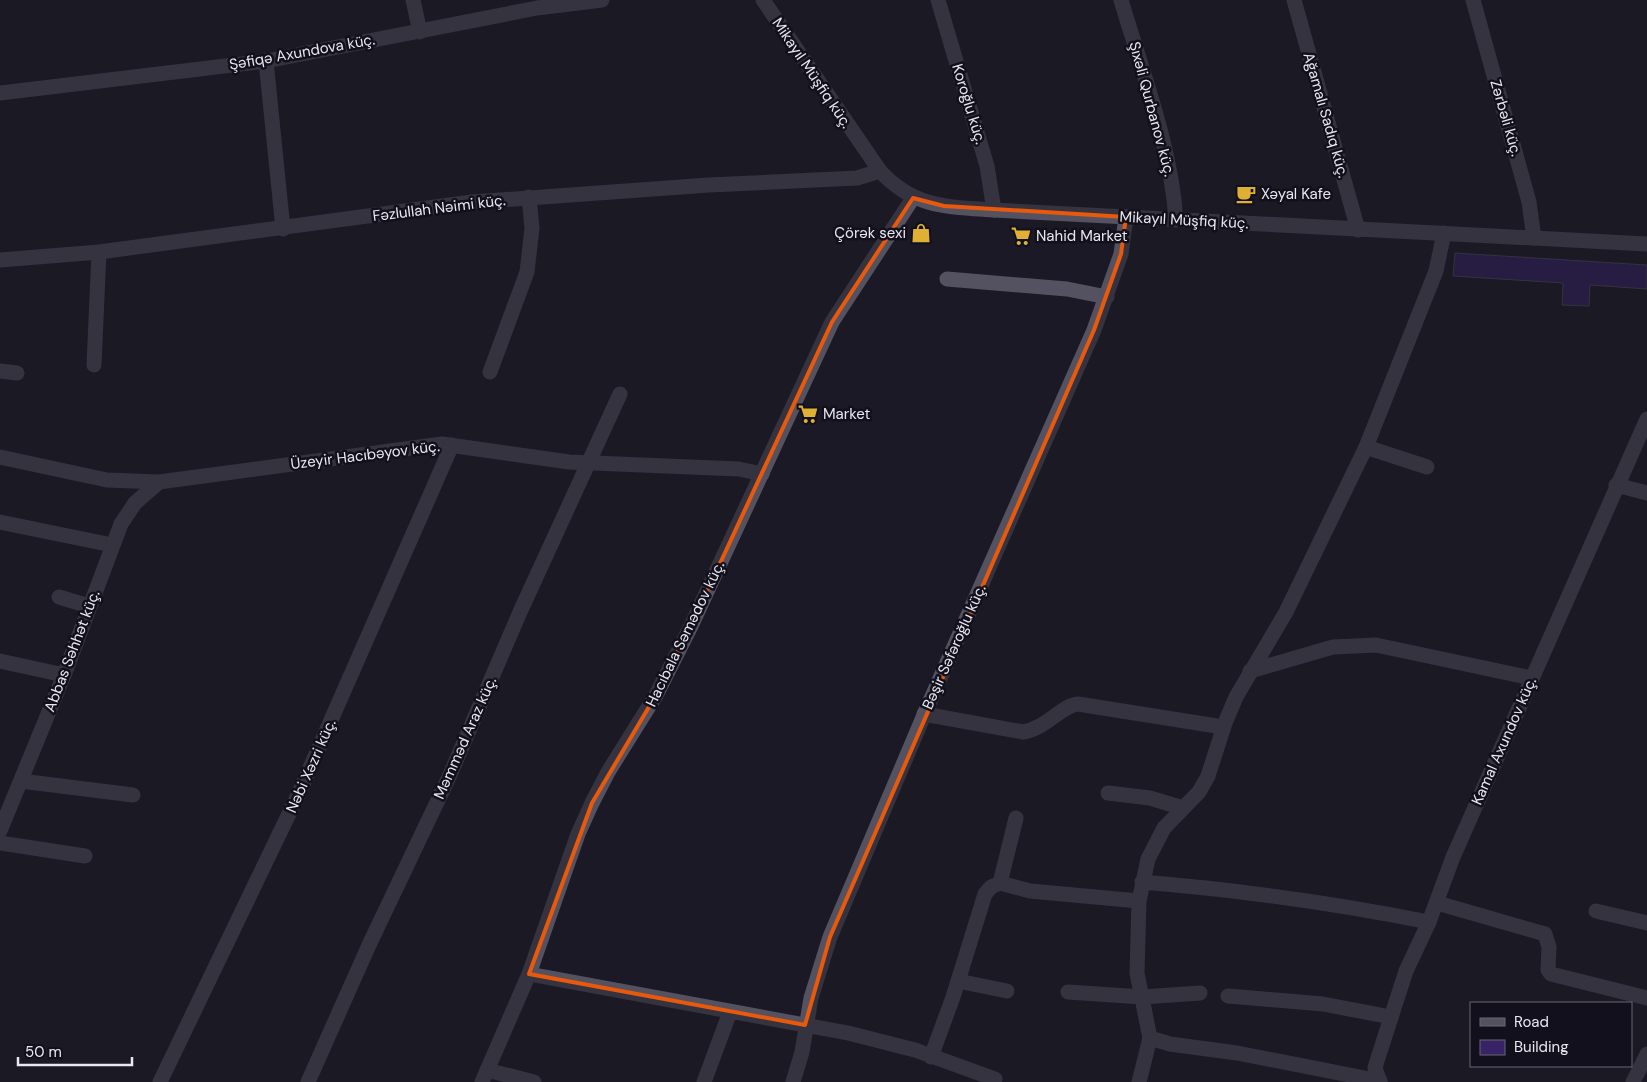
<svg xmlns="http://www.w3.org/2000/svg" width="1647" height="1082" viewBox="0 0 1647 1082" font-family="'DM Sans',sans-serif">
	<rect width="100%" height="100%" fill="#1b1925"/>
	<!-- building -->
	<polygon fill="#372366" stroke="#53515f" points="1455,253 1647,265 1647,289 1590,285 1589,306 1562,305 1563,283 1453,276"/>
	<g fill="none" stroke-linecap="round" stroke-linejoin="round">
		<!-- street -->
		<g stroke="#545260" stroke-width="15">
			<polyline points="413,0 420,32"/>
			<polyline points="938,0 987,166 994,210"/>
			<path d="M1121,0C1142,71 1171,146 1176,220"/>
			<polyline points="1294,0 1358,230"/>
			<polyline points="1473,0 1529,202 1534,238"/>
			<polyline points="266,61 283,229"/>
			<polyline points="0,93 266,61 537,8 602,0"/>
			<polyline points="0,260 99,252 472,202 709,185 857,178 880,171"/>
			<polyline points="947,279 1067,289 1107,297"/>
			<polyline points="94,365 99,252"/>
			<polyline points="0,371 17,373"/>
			<polyline points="490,372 527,272 532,228 529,197"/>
			<polyline points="1366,447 1427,467"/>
			<polyline points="0,457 107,480 159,482 442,444 569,462 739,469 762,474"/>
			<polyline points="1616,485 1647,493"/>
			<polyline points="0,522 112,545"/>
			<polyline points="59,597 89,606"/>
			<polyline points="0,661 64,675"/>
			<polyline points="1250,671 1333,647 1376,645 1531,678"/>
			<path d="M924,714L1023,732C1047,728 1062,705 1078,704L1223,727"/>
			<polyline points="21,781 133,795"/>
			<polyline points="1108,793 1150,798 1183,808"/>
			<polyline points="0,831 64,675 121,524 135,503 159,482"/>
			<polyline points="0,843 85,856"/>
			<path d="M1142,882C1239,890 1334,903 1429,922"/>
			<polyline points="1000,883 1016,818"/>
			<polyline points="1437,903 1545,934 1549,947 1548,970 1551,974 1647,998"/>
			<polyline points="1596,911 1647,923"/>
			<polyline points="529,974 848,1033 915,1050 995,1079"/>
			<polyline points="958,981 1007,991"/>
			<polyline points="1068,992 1142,997 1200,993"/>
			<polyline points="1228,996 1323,1004 1391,1017"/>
			<polyline points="1150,1038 1170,1044 1237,1053 1380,1081"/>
			<polyline points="931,1057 953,997 985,894 991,887 1000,883 1030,891 1139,901"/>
			<polyline points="487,1070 534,1082"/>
			<polyline points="160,1082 299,793 452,445"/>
			<polyline points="308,1082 369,945 449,777 520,612 620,394"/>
			<polyline points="704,1082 730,1012"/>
			<polyline points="793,1082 802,1052 811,998 830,937 927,708 1094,330 1121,254 1126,217"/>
			<polyline points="1139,1082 1150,1038 1137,973 1139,901 1148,859 1164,828 1199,792 1208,776 1225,723 1236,697 1286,612 1366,447 1436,271 1444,233"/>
			<polyline points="1380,1082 1375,1068 1377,1061 1406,971 1429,922 1453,857 1647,419"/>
			<polyline points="1633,1082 1647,1054"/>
		</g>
		<!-- secondary -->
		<g stroke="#545260" stroke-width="15">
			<path d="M763,0L880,171C914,208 948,207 994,210L1647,244"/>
			<polyline points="482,1082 529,974 578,834 592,803 608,772 656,695 691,626 832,322 913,198"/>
		</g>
	</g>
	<!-- marked area -->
	<path d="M0 0H1647V1082H0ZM913,198L944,206L1126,217L1121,254L1094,330L830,937L805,1025L529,974L592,803L656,695L691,626L832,322Z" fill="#1b1925" fill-opacity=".55" fill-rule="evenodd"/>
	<path fill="none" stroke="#e8590c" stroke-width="4" stroke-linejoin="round" d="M913,198L944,206L1126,217L1121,254L1094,330L830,937L805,1025L529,974L592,803L656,695L691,626L832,322Z"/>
	<!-- icons -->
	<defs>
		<symbol id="cafe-bare" viewBox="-9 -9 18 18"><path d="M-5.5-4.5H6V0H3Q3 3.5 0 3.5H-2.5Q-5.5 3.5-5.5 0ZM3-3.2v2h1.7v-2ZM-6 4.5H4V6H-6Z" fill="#e0b034" stroke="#12101c" stroke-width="2.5" paint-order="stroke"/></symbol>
		<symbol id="shop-bare" viewBox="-9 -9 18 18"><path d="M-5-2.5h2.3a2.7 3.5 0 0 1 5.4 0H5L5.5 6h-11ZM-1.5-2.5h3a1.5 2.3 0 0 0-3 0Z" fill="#e0b034" stroke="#12101c" stroke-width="2.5" paint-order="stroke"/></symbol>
		<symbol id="supermarket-bare" viewBox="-9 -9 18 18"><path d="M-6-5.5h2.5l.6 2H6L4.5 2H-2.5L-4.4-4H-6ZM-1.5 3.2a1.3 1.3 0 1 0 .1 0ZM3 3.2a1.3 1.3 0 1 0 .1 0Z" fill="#e0b034" stroke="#12101c" stroke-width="2.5" paint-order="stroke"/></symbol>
	</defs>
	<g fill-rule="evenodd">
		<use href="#cafe-bare" x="1232" y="180" width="28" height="28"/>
		<use href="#shop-bare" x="907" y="219" width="28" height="28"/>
		<use href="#supermarket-bare" x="1007" y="222" width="28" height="28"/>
		<use href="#supermarket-bare" x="794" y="400" width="28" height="28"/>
	</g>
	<g text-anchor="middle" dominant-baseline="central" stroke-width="5" stroke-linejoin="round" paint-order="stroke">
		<!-- street labels -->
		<g font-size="15" fill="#e9e8f0" stroke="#12101c">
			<text transform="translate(302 52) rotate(-10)">Şəfiqə Axundova küç.</text>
			<text transform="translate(812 73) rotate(56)">Mikayıl Müşfiq küç.</text>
			<text transform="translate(969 104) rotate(73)">Koroğlu küç.</text>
			<text transform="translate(1152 109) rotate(75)">Şıxəli Qurbanov küç.</text>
			<text transform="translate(1326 115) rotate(74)">Ağamalı Sadıq küç.</text>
			<text transform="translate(1506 118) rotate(74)">Zərbəli küç.</text>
			<text transform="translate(439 208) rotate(-7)">Fəzlullah Nəimi küç.</text>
			<text transform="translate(1184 220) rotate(3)">Mikayıl Müşfiq küç.</text>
			<text transform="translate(365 455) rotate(-7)">Üzeyir Hacıbəyov küç.</text>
			<text transform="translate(685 634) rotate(-64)">Hacıbala Səmədov küç.</text>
			<text transform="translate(954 647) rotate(-66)">Bəşir Səfəroğlu küç.</text>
			<text transform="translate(72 651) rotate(-69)">Abbas Səhhət küç.</text>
			<text transform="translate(465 738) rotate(-66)">Məmməd Araz küç.</text>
			<text transform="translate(1504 741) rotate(-66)">Kamal Axundov küç.</text>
			<text transform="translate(311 766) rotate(-66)">Nəbi Xəzri küç.</text>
		</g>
		<!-- poi labels -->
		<g font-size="15" fill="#e9e8f0" stroke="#12101c" text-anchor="start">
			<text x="1261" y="194">Xəyal Kafe</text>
			<text x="906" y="233" text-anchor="end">Çörək sexi</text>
			<text x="1036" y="236">Nahid Market</text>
			<text x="823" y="414">Market</text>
		</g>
	</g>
	<!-- legend -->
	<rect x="1470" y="1002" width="162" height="65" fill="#12101c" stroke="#686671"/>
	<rect x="1480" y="1018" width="25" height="8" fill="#545260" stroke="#686671"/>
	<text x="1514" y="1027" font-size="15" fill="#e9e8f0">Road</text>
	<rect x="1480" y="1040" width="25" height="15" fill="#372366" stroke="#686671"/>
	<text x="1514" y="1052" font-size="15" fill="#e9e8f0">Building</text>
	<!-- scale -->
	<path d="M18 1057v8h114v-8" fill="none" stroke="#e9e8f0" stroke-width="2.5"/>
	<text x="25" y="1057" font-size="15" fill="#e9e8f0" stroke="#12101c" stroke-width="4" paint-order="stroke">50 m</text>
</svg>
